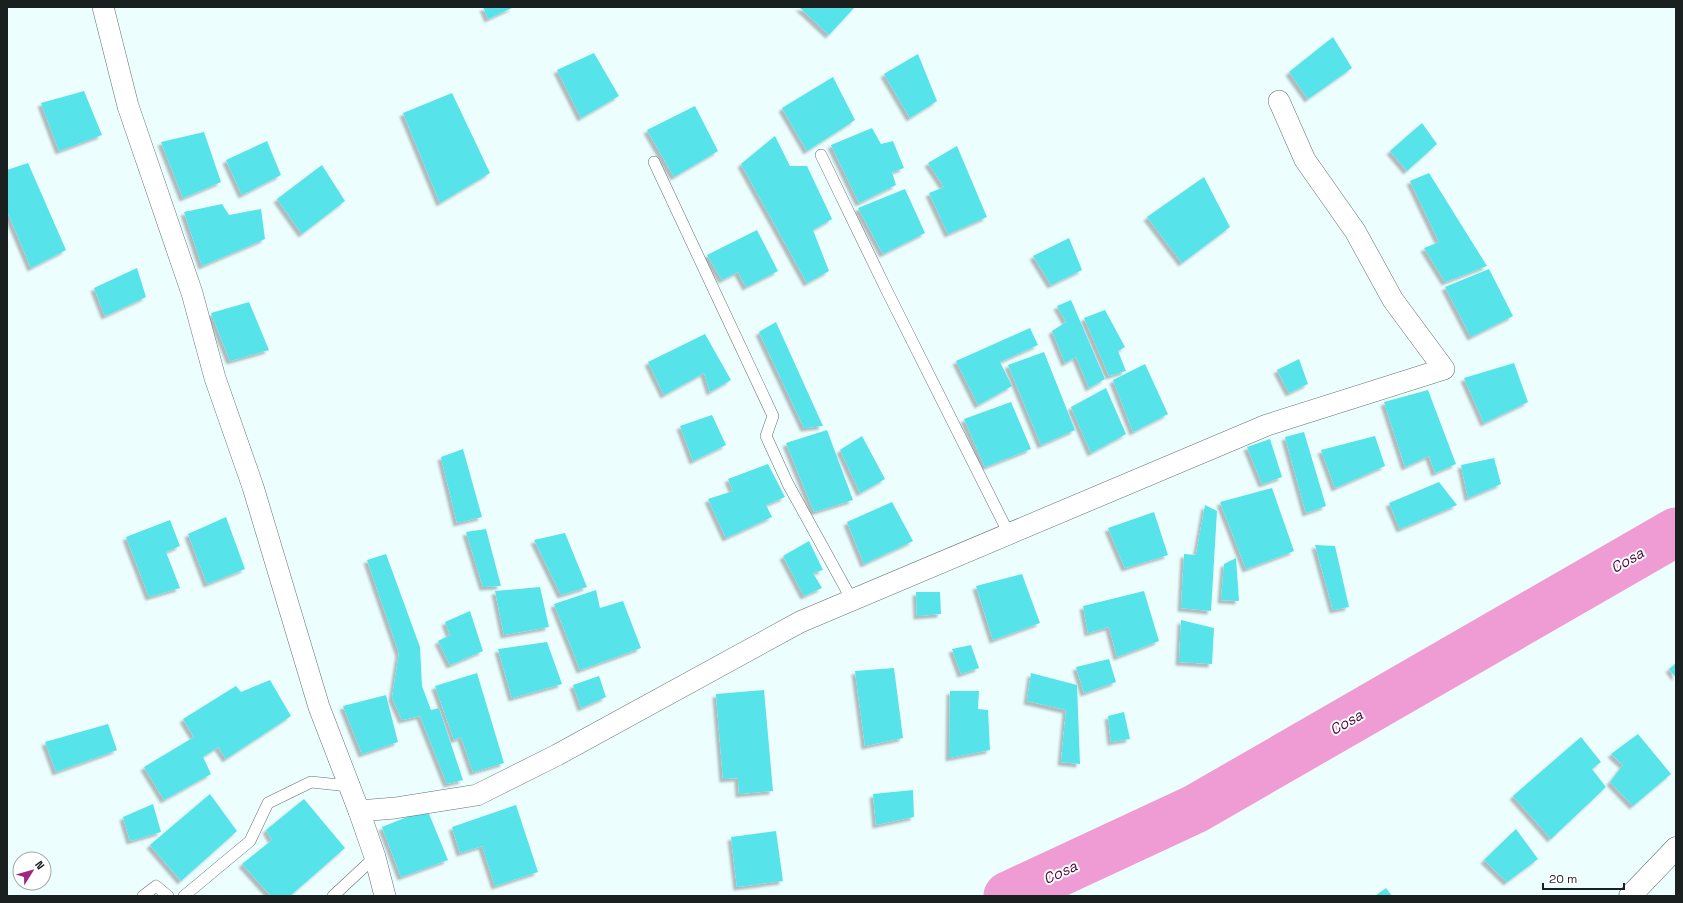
<svg xmlns="http://www.w3.org/2000/svg" width="1683" height="903" viewBox="0 0 1683 903" font-family="'Space Grotesk',sans-serif">
	<defs>
		<filter id="shadow"><feDropShadow dx="-3.5" dy="3.5" stdDeviation="1" flood-color="#0004"/></filter>
	</defs>
	<rect width="100%" height="100%" fill="#edfeff"/>
	<g fill="none" stroke-linecap="round" stroke-linejoin="round">
		<!-- river -->
		<polyline stroke="#ee9cd3" stroke-width="49" points="1008,896 1195,809 1676,532"/>
	</g>
	<!-- building -->
	<g fill="#56e3ea" filter="url(#shadow)">
		<polygon points="483,7 514,7 488,19"/>
		<polygon points="799,7 855,7 829,35"/>
		<polygon points="1333,37 1352,68 1308,99 1289,72"/>
		<polygon points="594,53 619,96 581,118 557,70"/>
		<polygon points="918,54 937,101 910,118 884,74"/>
		<polygon points="833,77 855,120 807,151 782,108"/>
		<polygon points="84,91 102,135 59,151 41,103"/>
		<polygon points="452,93 490,173 440,203 403,113"/>
		<polygon points="695,106 718,151 674,177 647,130"/>
		<polygon points="1422,123 1437,144 1407,171 1390,151"/>
		<polygon points="872,128 881,144 893,141 904,168 892,172 896,185 859,203 831,145"/>
		<polygon points="204,132 221,182 183,198 161,142"/>
		<polygon points="775,136 790,166 807,166 832,219 813,230 829,271 807,283 741,164"/>
		<polygon points="267,141 281,175 242,195 226,160"/>
		<polygon points="957,146 987,217 948,234 929,193 944,187 928,163"/>
		<polygon points="28,163 66,250 31,268 7,211 7,170"/>
		<polygon points="322,165 345,201 302,234 277,199"/>
		<polygon points="1429,173 1487,266 1445,282 1424,248 1439,242 1410,181"/>
		<polygon points="1204,177 1230,227 1182,263 1147,217"/>
		<polygon points="905,189 925,233 883,254 858,208"/>
		<polygon points="222,204 229,215 261,209 265,239 202,266 184,212"/>
		<polygon points="757,230 778,271 746,287 738,272 722,280 707,255"/>
		<polygon points="1069,238 1082,270 1051,285 1033,256"/>
		<polygon points="137,268 146,297 105,316 94,288"/>
		<polygon points="1489,269 1513,316 1471,337 1445,287"/>
		<polygon points="1071,300 1105,379 1089,388 1076,357 1065,363 1052,331 1066,322 1057,306"/>
		<polygon points="249,302 269,350 230,361 211,313"/>
		<polygon points="1105,310 1125,347 1118,351 1126,371 1109,376 1084,318"/>
		<polygon points="776,322 823,426 804,428 759,332"/>
		<polygon points="1030,328 1038,345 1000,362 1012,386 978,405 956,361"/>
		<polygon points="705,334 731,380 710,392 704,373 664,395 648,362"/>
		<polygon points="1044,352 1075,430 1041,445 1008,365"/>
		<polygon points="1299,359 1308,384 1289,393 1277,370"/>
		<polygon points="1514,363 1528,402 1484,423 1464,378"/>
		<polygon points="1145,364 1168,414 1133,432 1113,380"/>
		<polygon points="1106,388 1126,434 1091,453 1071,407"/>
		<polygon points="1428,390 1456,464 1435,473 1429,456 1405,467 1384,402"/>
		<polygon points="1011,402 1031,449 985,467 964,419"/>
		<polygon points="712,415 726,445 693,461 680,426"/>
		<polygon points="827,430 853,500 814,512 786,443"/>
		<polygon points="1304,432 1326,506 1306,513 1285,437"/>
		<polygon points="862,436 885,479 860,493 840,450"/>
		<polygon points="1375,436 1385,466 1335,488 1321,450"/>
		<polygon points="1270,439 1282,477 1262,484 1247,447"/>
		<polygon points="463,449 482,517 457,523 441,457"/>
		<polygon points="1494,458 1501,484 1468,498 1461,465"/>
		<polygon points="768,464 785,497 766,505 772,517 726,538 708,499 733,491 728,479"/>
		<polygon points="1439,482 1457,505 1400,529 1389,503"/>
		<polygon points="1272,488 1294,551 1246,569 1220,502"/>
		<polygon points="892,502 913,541 864,564 847,522"/>
		<polygon points="1205,505 1217,511 1211,611 1181,608 1184,554 1196,555"/>
		<polygon points="1154,512 1168,555 1125,568 1108,528"/>
		<polygon points="226,517 245,569 207,584 188,534"/>
		<polygon points="170,520 180,546 166,552 180,588 149,597 126,537"/>
		<polygon points="486,529 501,586 483,587 466,532"/>
		<polygon points="565,533 587,587 561,595 534,540"/>
		<polygon points="809,541 823,570 813,573 822,588 804,596 783,556"/>
		<polygon points="1315,545 1335,546 1349,607 1333,610"/>
		<polygon points="386,554 420,647 422,686 431,710 439,708 463,780 447,784 420,716 402,720 392,698 399,653 367,560"/>
		<polygon points="1236,558 1239,601 1221,600 1224,564"/>
		<polygon points="1022,574 1040,623 993,640 976,586"/>
		<polygon points="540,587 549,627 504,635 495,591"/>
		<polygon points="596,590 600,608 623,601 641,648 580,670 554,604"/>
		<polygon points="1144,591 1159,641 1117,657 1109,627 1088,633 1083,606"/>
		<polygon points="916,592 940,592 941,614 917,616"/>
		<polygon points="470,611 483,651 450,665 438,641 450,635 445,622"/>
		<polygon points="1181,620 1214,628 1212,664 1179,662"/>
		<polygon points="547,642 562,684 512,698 498,649"/>
		<polygon points="971,645 979,668 961,674 952,649"/>
		<polygon points="1109,659 1116,682 1084,693 1076,667"/>
		<polygon points="1676,663 1676,678 1669,669"/>
		<polygon points="894,668 903,738 865,746 855,671"/>
		<polygon points="477,673 504,763 473,772 461,737 454,740 435,686"/>
		<polygon points="1031,673 1077,685 1080,764 1061,762 1066,710 1027,701"/>
		<polygon points="599,676 606,697 581,708 573,685"/>
		<polygon points="270,680 291,716 226,759 218,747 203,757 211,774 164,800 144,767 194,737 183,719 236,686 241,692"/>
		<polygon points="764,690 773,791 739,794 738,778 723,779 716,694"/>
		<polygon points="950,691 979,691 978,709 988,710 990,750 949,758"/>
		<polygon points="386,695 398,742 362,754 343,706"/>
		<polygon points="1124,712 1130,739 1111,742 1108,716"/>
		<polygon points="108,724 117,750 56,772 45,742"/>
		<polygon points="1638,734 1671,774 1633,806 1610,782 1623,765 1611,754"/>
		<polygon points="1581,737 1601,762 1592,769 1606,787 1551,839 1513,796"/>
		<polygon points="913,790 914,817 876,825 873,794"/>
		<polygon points="210,794 237,831 181,881 150,845"/>
		<polygon points="304,799 345,848 290,896 271,896 242,864 272,840 266,830"/>
		<polygon points="153,804 161,832 130,841 123,817"/>
		<polygon points="516,805 538,872 495,886 482,846 460,853 452,827"/>
		<polygon points="427,809 448,860 401,877 382,827"/>
		<polygon points="1516,829 1538,859 1507,882 1484,860"/>
		<polygon points="776,831 783,881 737,887 731,837"/>
		<polygon points="1386,888 1392,896 1375,896"/>
	</g>
	<g fill="none" stroke-linecap="round" stroke-linejoin="round">
		<defs>
			<g id="service">
				<polyline points="821,155 887,291 1009,534"/>
				<polyline points="654,162 773,416 766,436 788,484 852,600"/>
				<polyline points="143,896 156,886 168,896"/>
				<polyline points="184,896 250,841 268,803 311,782 349,786"/>
				<polyline points="333,896 375,857"/>
			</g>
			<g id="minor">
				<polyline points="103,7 128,106 192,293 215,378 253,487 319,707 359,811 395,808 477,795 557,755 800,622 1267,425 1444,369 1393,300 1355,231 1305,160 1279,101"/>
				<polyline points="359,811 375,857 385,896"/>
			</g>
			<polyline id="tertiary" points="1630,896 1676,848"/>
		</defs>
		<!-- service casing -->
		<use href="#service" stroke="#637273" stroke-width="12"/>
		<!-- minor casing -->
		<use href="#minor" stroke="#637273" stroke-width="22"/>
		<!-- tertiary casing -->
		<use href="#tertiary" stroke="#637273" stroke-width="23"/>
		<!-- service -->
		<use href="#service" stroke="#fff" stroke-width="11"/>
		<!-- minor -->
		<use href="#minor" stroke="#fff" stroke-width="21"/>
		<!-- tertiary -->
		<use href="#tertiary" stroke="#fff" stroke-width="22"/>
	</g>
	<g text-anchor="middle" dominant-baseline="central" stroke-width="4" stroke-linejoin="round" paint-order="stroke">
		<!-- water labels -->
		<g font-size="15" font-style="italic" fill="#4f073f" stroke="#fff">
			<text transform="translate(1627 560) rotate(-30)">Cosa</text>
			<text transform="translate(1346 722) rotate(-30)">Cosa</text>
			<text transform="translate(1060 872) rotate(-25)">Cosa</text>
		</g>
	</g>
	<!-- border -->
	<rect width="1683" height="903" fill="none" stroke="#1a2020" stroke-width="16"/>
	<!-- north arrow -->
	<g transform="translate(32 871) rotate(53)"><circle r="19" fill="#ffffff" stroke="#a3a6a6"/>
	<path d="M0-3L7 15L0 10L-7 15Z" fill="#9e2881"/>
	<text y="-6" font-size="11" font-weight="bold" text-anchor="middle" fill="#1a2020">N</text>
	</g>
	<!-- scale -->
	<path d="M1543 883v6h81v-6" fill="none" stroke="#1a2020" stroke-width="2"/>
	<text x="1549" y="883" font-size="12" fill="#1a2020" stroke="#ffffff" stroke-width="3" paint-order="stroke">20 m</text>
</svg>
